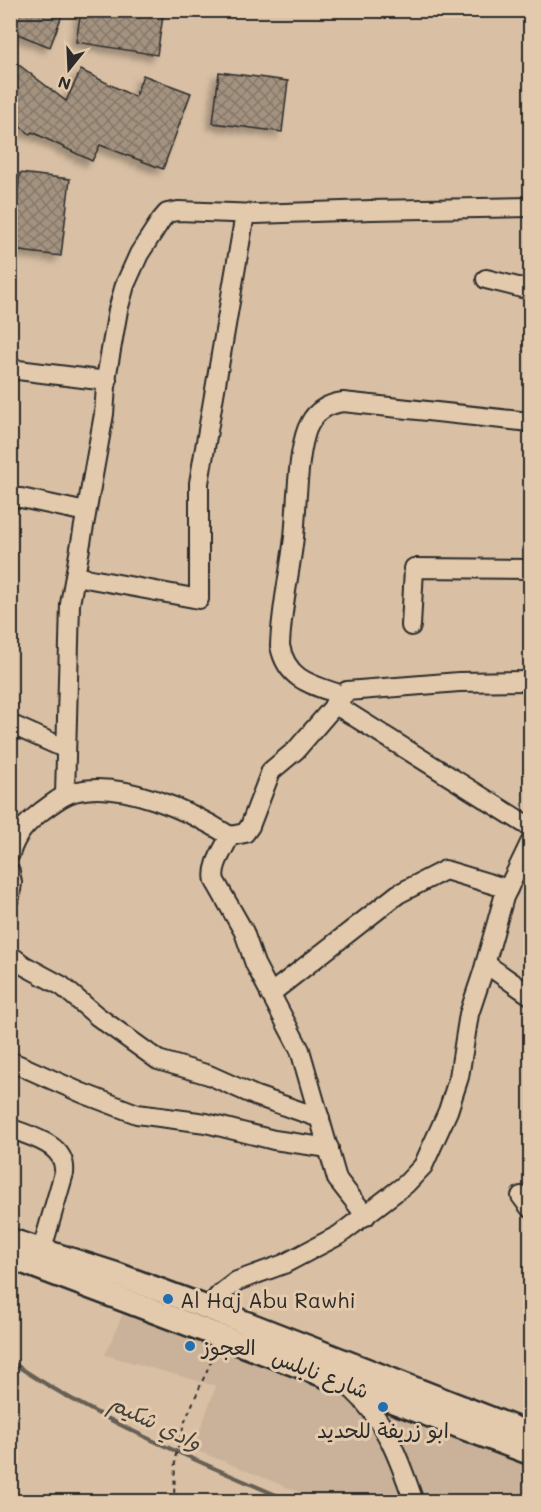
<svg xmlns="http://www.w3.org/2000/svg" width="541" height="1512" viewBox="0 0 541 1512" font-family="Mali,'Playpen Sans Arabic',sans-serif">
	<defs>
		<pattern id="building-cross-hatch" width="8" height="8" patternUnits="userSpaceOnUse" patternTransform="scale(1.5)"><rect width="8" height="8" fill="#a3927f"/><path d="M0 0l8 8M0 8l8-8" fill="none" stroke="#857768"/></pattern>
		<filter id="shadow"><feDropShadow dx="-5.5" dy="5.5" stdDeviation="3" flood-color="#0004"/></filter>
	</defs>
	<rect width="100%" height="100%" fill="#d9c0a4"/>
	<filter id="ink" filterUnits="userSpaceOnUse"><feTurbulence type="fractalNoise" baseFrequency=".0167" numOctaves="2"/><feDisplacementMap in="SourceGraphic" scale="12" xChannelSelector="R" yChannelSelector="G"/><feConvolveMatrix kernelMatrix="1 2 1 2 8 2 1 2 1" color-interpolation-filters="sRGB"/></filter>
	<g filter="url(#ink)">
		<!-- built -->
		<polygon fill="#c9b299" points="127,1304 530,1431 530,1501 321,1501 193,1449 216,1386 105,1355"/>
		<g fill="none" stroke-linecap="round" stroke-linejoin="round">
			<!-- stream -->
			<path stroke="#665f55" stroke-width="4" d="M10,1361C98,1421 196,1460 292,1502"/>
		</g>
		<!-- building -->
		<g fill="url(#building-cross-hatch)" stroke="#2b2b2b" stroke-width="1.5" filter="url(#shadow)">
			<polygon points="10,10 64,10 50,47 10,31"/>
			<polygon points="81,10 164,10 157,55 76,42"/>
			<polygon points="10,58 66,101 81,70 135,97 143,75 191,93 163,169 100,145 92,161 32,132 30,134 10,119"/>
			<polygon points="219,72 288,81 282,132 213,123"/>
			<polygon points="20,173 70,179 61,256 11,250"/>
		</g>
		<g fill="none" stroke-linecap="round" stroke-linejoin="round">
			<defs>
				<g id="minor">
					<polyline points="486,279 530,290"/>
					<polyline points="10,369 107,381"/>
					<polyline points="10,498 21,498 86,512"/>
					<polyline points="75,576 199,599 199,483 245,214"/>
					<polyline points="411,626 414,568 530,569"/>
					<path d="M342,695C313,685 287,681 280,646C281,610 290,573 294,537C297,509 297,445 310,423C317,410 329,404 343,402L530,422"/>
					<polyline points="334,704 530,827"/>
					<polyline points="10,724 66,749"/>
					<polyline points="65,795 70,604 104,414 107,373 118,310 125,285 139,254 161,220 167,213 178,211 256,214 371,210 530,207"/>
					<polyline points="230,836 245,833 250,826 271,771 296,750 347,691 459,682 530,681"/>
					<path d="M10,854C16,834 26,824 42,811C52,804 62,795 74,792C120,779 191,811 230,836C224,849 211,866 215,881L244,932L255,964L300,1050L337,1179L366,1216"/>
					<polyline points="10,872 12,883 10,897"/>
					<polyline points="10,955 25,966 62,986 97,1016 158,1060 209,1075 256,1096 320,1118"/>
					<polyline points="486,964 530,995"/>
					<polyline points="270,994 398,894 445,870 508,889"/>
					<polyline points="10,1061 82,1093 137,1114 206,1123 274,1140 329,1148"/>
					<path d="M10,1128C31,1137 67,1144 64,1173L42,1249"/>
					<polyline points="521,1196 530,1208"/>
					<polyline points="208,1308 220,1294 237,1281 284,1264 339,1235 406,1184 423,1166 448,1111 459,1077 469,1014 483,972 504,897 530,843"/>
					<path d="M350,1387C385,1419 399,1458 414,1502"/>
				</g>
				<g id="major">
					<polyline points="10,1240 116,1274 208,1308 530,1434"/>
					<polyline points="10,1257 530,1453"/>
				</g>
			</defs>
			<!-- minor casing -->
			<use href="#minor" stroke="#2b2b2b" stroke-width="22"/>
			<!-- major casing -->
			<use href="#major" stroke="#2b2b2b" stroke-width="27"/>
			<!-- path -->
			<polyline stroke="#2b2b2b" stroke-width="2" stroke-dasharray="4.5 4.5" stroke-linecap="butt" points="174,1502 175,1458 185,1421 215,1352"/>
			<!-- minor -->
			<use href="#minor" stroke="#e4caac" stroke-width="18"/>
			<!-- major -->
			<use href="#major" stroke="#e4caac" stroke-width="22"/>
		</g>
	</g>
	<!-- markers -->
	<g fill="#1f6fb2" stroke="#e4caac" stroke-width="2">
		<circle cx="168" cy="1299" r="6"/>
		<circle cx="190" cy="1346" r="6"/>
		<circle cx="383" cy="1407" r="6"/>
	</g>
	<g text-anchor="middle" dominant-baseline="central" stroke-width="6" stroke-linejoin="round" paint-order="stroke">
		<!-- poi labels -->
		<g font-size="21" fill="#2b2b2b" stroke="#e4caac" text-anchor="start">
			<text x="180" y="1299">Al Haj Abu Rawhi</text>
			<text x="202" y="1346">العجوز</text>
			<text x="383" y="1429" text-anchor="middle">ابو زريفة للحديد</text>
		</g>
		<!-- street labels -->
		<g font-size="21" fill="#2b2b2b" stroke="#e4caac">
			<text transform="translate(321 1373) rotate(21)">شارع نابلس</text>
		</g>
		<!-- water labels -->
		<g font-size="22" font-style="italic" fill="#44403c" stroke="#e4caac">
			<text transform="translate(156 1422) rotate(26)">وادي شكيم</text>
		</g>
	</g>
	<!-- margin -->
	<rect width="541" height="1512" fill="none" stroke="#e4caac" stroke-width="36"/>
	<rect x="18" y="18" width="505" height="1476" fill="none" stroke="#2b2b2b" stroke-width="2" filter="url(#ink)"/>
	<!-- north arrow -->
	<g transform="translate(69 69) rotate(198)" stroke="#e4caac" stroke-width="4.5" paint-order="stroke">
	<path d="M0-4.5L10 22L0 15L-10 22Z" fill="#2b2b2b"/>
	<text y="-9" font-size="16" font-weight="bold" text-anchor="middle" fill="#2b2b2b">N</text>
	</g>
</svg>
